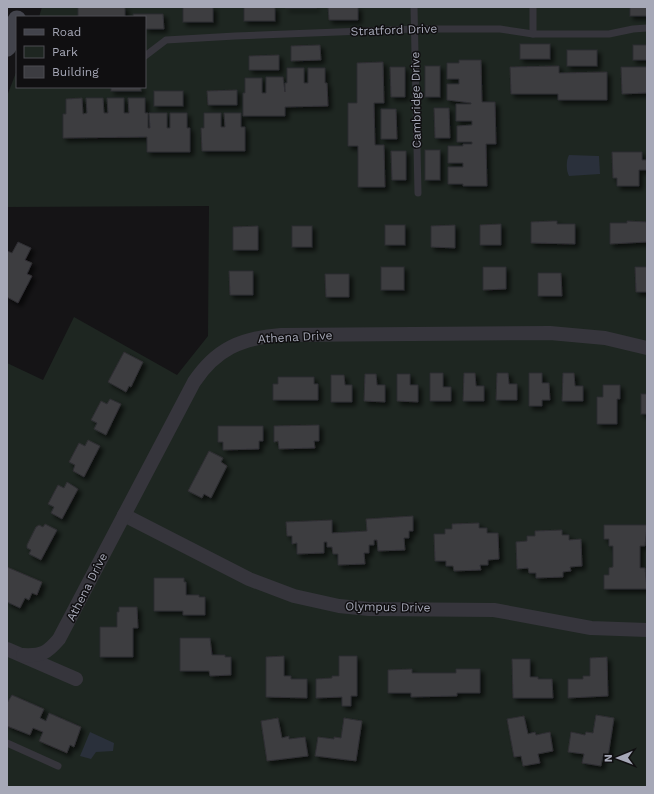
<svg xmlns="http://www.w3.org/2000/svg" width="654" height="794" viewBox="0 0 654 794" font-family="'Work Sans',sans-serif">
	<defs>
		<filter id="shadow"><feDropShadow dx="3.5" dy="3.5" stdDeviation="2" flood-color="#0009"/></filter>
	</defs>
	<rect width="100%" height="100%" fill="#151416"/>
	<!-- green -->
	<polygon fill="#1e2621" points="42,7 647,7 647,787 7,787 7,363 43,380 74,317 177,375 208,336 209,206 7,207 7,96 17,70 17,87 145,87 145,17 39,17"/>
	<!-- water -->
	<g fill="#2a303b">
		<path d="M569,155L599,156L600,174L569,176C566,171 566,160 569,155Z"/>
		<polygon points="90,732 114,743 113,751 96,752 91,759 80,756"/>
	</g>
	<!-- building -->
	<g fill="#3c3c41" stroke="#2f2e32" filter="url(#shadow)">
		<rect x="78" y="7" width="47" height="10"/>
		<rect x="183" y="7" width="30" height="15"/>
		<rect x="244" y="7" width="31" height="14"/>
		<rect x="286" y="7" width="30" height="1"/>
		<polygon points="328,7 358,7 358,20 329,20"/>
		<rect x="630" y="7" width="17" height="9"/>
		<polygon points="133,14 163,14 164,29 145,29 145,17 134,17"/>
		<rect x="520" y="44" width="30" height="15"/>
		<polygon points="320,45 321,60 291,61 291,46"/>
		<rect x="633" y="45" width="14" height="15"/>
		<rect x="567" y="50" width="30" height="16"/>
		<polygon points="279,55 279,70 249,70 249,56"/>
		<polygon points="459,60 481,60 482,102 495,102 496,144 486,144 487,186 463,186 463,184 448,184 448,167 463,167 463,163 448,163 448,146 463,146 463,144 472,144 472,142 457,142 457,126 472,125 472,121 456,121 456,104 471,104 471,103 447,100 447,84 459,84 459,79 447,79 447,63 459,63"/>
		<polygon points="383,62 384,103 374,103 375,145 384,145 385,187 358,187 358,146 348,146 348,103 357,103 357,63"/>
		<rect x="425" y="66" width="15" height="31"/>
		<polygon points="559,66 559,73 607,72 607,100 558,100 558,94 511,94 510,67"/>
		<polygon points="390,67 405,67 405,97 391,97"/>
		<polygon points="621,67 647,67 647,93 622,94"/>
		<polygon points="287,68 304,68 304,83 308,83 308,68 325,68 325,83 327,83 328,106 285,107 285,116 243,116 243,93 245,93 245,78 262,78 262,93 266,93 266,77 283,77 285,92 285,83 287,83"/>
		<rect x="111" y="87" width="30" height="4"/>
		<polygon points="237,90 237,105 208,105 207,91"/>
		<rect x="154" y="91" width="29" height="15"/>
		<polygon points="82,98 83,114 87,113 86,98 103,98 104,113 108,113 107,98 124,98 124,113 129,113 128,98 145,98 145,113 148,113 148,128 150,128 149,113 167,113 167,128 170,128 170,113 187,113 187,128 190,128 190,152 147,152 147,137 63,138 63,114 66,114 66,99"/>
		<polygon points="434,108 449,108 450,138 435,138"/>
		<polygon points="381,109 396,109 397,139 381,139"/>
		<polygon points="204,113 221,113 221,127 225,127 224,113 241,113 241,127 245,127 245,151 202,151 201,128 204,128"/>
		<rect x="425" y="150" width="15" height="30"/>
		<polygon points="391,151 406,151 406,180 392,180"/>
		<polygon points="612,152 642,152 642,160 647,160 647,170 639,170 639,186 617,186 617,178 613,178"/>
		<polygon points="553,221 557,221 557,224 575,224 575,244 531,243 531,222"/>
		<polygon points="627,221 647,222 647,242 610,244 610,223 627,223"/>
		<polygon points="501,224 501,245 480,245 480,225"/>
		<rect x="385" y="225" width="20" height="20"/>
		<polygon points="455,225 455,248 431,247 431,226"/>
		<polygon points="258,226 258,250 233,250 233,227"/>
		<rect x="292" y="226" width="20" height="21"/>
		<polygon points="18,242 31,248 25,260 32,263 27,274 32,276 18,303 7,297 7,251 12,253"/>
		<rect x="381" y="267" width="23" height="23"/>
		<polygon points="483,267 506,267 506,289 483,290"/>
		<polygon points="635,267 647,267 647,292 636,292"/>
		<polygon points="229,271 253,271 253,295 230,295"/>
		<polygon points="538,273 561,273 562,296 538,296"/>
		<polygon points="325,274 349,274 349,297 326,297"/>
		<polygon points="124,352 143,362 131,387 129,386 126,392 108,382"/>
		<polygon points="430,373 443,373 443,387 451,387 451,401 430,401"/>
		<polygon points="464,373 475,373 476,386 484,386 484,401 463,401"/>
		<polygon points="497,373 508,373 509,384 517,384 517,400 496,400"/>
		<polygon points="529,373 542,373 542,383 549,383 550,400 542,400 542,406 529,406"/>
		<polygon points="563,373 574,373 575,386 583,386 583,401 562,401"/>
		<polygon points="365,374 376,374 377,385 385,385 385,402 364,401"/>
		<polygon points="397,374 410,374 410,385 418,385 418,402 397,401"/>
		<polygon points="331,375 344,375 345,385 352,385 352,402 331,402"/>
		<polygon points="278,377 314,377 314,384 318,384 318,400 273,400 273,384 278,384"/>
		<polygon points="603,385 620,385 620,399 617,399 617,424 597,424 597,397 603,397"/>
		<rect x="641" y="394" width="6" height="20"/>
		<polygon points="110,399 121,404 106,435 94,429 97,423 91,420 101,401 107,404"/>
		<polygon points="319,425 319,441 314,441 315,448 279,449 278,441 274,442 274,426"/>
		<polygon points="218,426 263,426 263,441 259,441 259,449 223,450 223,442 218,442"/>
		<polygon points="88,440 100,446 84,477 73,471 75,465 69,462 79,443 85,446"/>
		<polygon points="209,451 223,458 221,462 227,466 211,498 204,494 202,498 188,491"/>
		<polygon points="67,482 78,489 62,519 51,513 54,507 48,504 58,485 64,488"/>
		<polygon points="413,516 413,531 409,531 409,538 404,538 405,550 378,551 377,540 374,540 374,545 369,545 369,553 364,553 365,564 338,565 338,554 333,554 332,547 327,547 327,542 324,542 324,553 297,554 297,543 292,544 292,536 287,536 286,522 332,520 332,533 367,531 366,519"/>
		<polygon points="479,523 479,528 487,528 487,533 498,533 499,559 488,560 488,565 480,565 481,570 454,571 453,566 446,566 446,561 435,561 434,534 445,534 445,529 452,529 452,524"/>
		<polygon points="45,524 57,530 41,560 29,554 31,550 27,548 27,545 36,527 39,525 43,527"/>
		<polygon points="604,525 647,525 645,546 640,546 640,568 645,568 647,589 604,589 604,575 609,575 609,568 613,567 613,546 609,546 609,539 604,539"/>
		<polygon points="562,530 562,535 569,535 569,540 581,539 582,566 570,567 571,571 563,572 563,577 536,578 536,573 529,573 528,568 517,569 516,542 527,541 527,536 535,536 535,531"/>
		<polygon points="7,567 42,582 37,595 32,593 29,600 25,598 20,608 7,602"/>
		<polygon points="154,578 184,578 184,582 186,582 186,595 199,595 199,597 205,597 205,615 183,615 183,611 154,611"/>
		<polygon points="119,607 137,607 138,628 133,628 133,657 100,657 100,627 117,627 117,612 119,612"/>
		<polygon points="180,638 210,638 212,655 225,655 225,657 231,657 231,675 210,676 209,671 180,671"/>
		<polygon points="284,656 284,676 291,676 291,679 307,679 307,698 266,697 266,657"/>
		<polygon points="339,656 357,656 357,696 351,696 351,706 342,706 342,697 316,698 316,679 332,678 332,676 339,676"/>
		<polygon points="607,657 608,696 568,698 568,679 583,679 583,676 590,676 590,658"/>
		<polygon points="512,659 530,659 530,677 538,677 538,679 552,679 553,698 513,698"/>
		<polygon points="412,669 412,673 456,673 456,669 480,669 480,693 457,693 457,696 411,697 411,693 388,693 388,670"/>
		<polygon points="12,695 44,709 40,718 46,721 49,713 81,727 74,747 70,745 67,753 39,741 43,732 33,728 30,735 7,726 7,703"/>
		<polygon points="596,715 614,718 608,757 603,756 601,766 582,763 584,754 568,752 571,732 585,735 586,732 593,733"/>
		<polygon points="524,716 528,734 535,732 536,735 550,732 553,751 538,754 540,763 523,766 521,756 514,757 507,719"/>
		<polygon points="278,718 282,738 289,736 289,739 305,737 308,756 267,761 261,721"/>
		<polygon points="344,718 362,721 356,761 315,756 318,737 334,739 334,737 341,738"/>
	</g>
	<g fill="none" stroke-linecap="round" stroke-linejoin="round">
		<!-- lane -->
		<g stroke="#36353c" stroke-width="7">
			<polyline points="414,7 418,193"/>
			<polyline points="533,7 533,34"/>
			<polyline points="145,56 166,40 235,36 415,29 500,29 533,34 609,34 633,29 647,28"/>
			<polyline points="7,743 58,766"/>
		</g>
		<!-- street -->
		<g stroke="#36353c" stroke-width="14">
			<polyline points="124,515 249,579 294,596 339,606 369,609 494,610 591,628 647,630"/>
			<polyline points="7,649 76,679"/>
			<path d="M23,655C42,656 47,653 59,639L194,382C216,349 241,338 281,335L550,333L605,338L647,348"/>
		</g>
		<!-- secondary -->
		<polyline stroke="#43444c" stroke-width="19" points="7,47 17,20"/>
	</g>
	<g text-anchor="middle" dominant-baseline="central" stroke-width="3" stroke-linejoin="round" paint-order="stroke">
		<!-- street labels -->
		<g font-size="12" fill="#a6a8b7" stroke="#100f11">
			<text transform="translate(394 30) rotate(-2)">Stratford Drive</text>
			<text transform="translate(416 100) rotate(-91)">Cambridge Drive</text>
			<text transform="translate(295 337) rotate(-3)">Athena Drive</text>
			<text transform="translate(87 587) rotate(-63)">Athena Drive</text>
			<text transform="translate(388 607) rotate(1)">Olympus Drive</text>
		</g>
	</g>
	<!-- border -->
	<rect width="654" height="794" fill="none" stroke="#a6a8b7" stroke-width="16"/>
	<!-- legend -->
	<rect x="16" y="16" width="130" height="72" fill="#100f11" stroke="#4c4c53"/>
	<rect x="24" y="29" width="20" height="6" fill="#43444c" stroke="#4c4c53"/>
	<text x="52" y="36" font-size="12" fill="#a6a8b7">Road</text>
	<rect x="24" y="46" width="20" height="12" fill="#1e2621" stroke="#4c4c53"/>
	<text x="52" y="56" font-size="12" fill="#a6a8b7">Park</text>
	<rect x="24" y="66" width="20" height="12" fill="#3c3c41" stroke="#4c4c53"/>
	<text x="52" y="76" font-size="12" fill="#a6a8b7">Building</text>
	<!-- north arrow -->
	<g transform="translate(618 758) rotate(269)" stroke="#100f11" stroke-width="3" paint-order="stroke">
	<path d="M0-3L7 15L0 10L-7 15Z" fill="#a6a8b7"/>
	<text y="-6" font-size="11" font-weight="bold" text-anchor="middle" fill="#a6a8b7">N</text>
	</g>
</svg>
